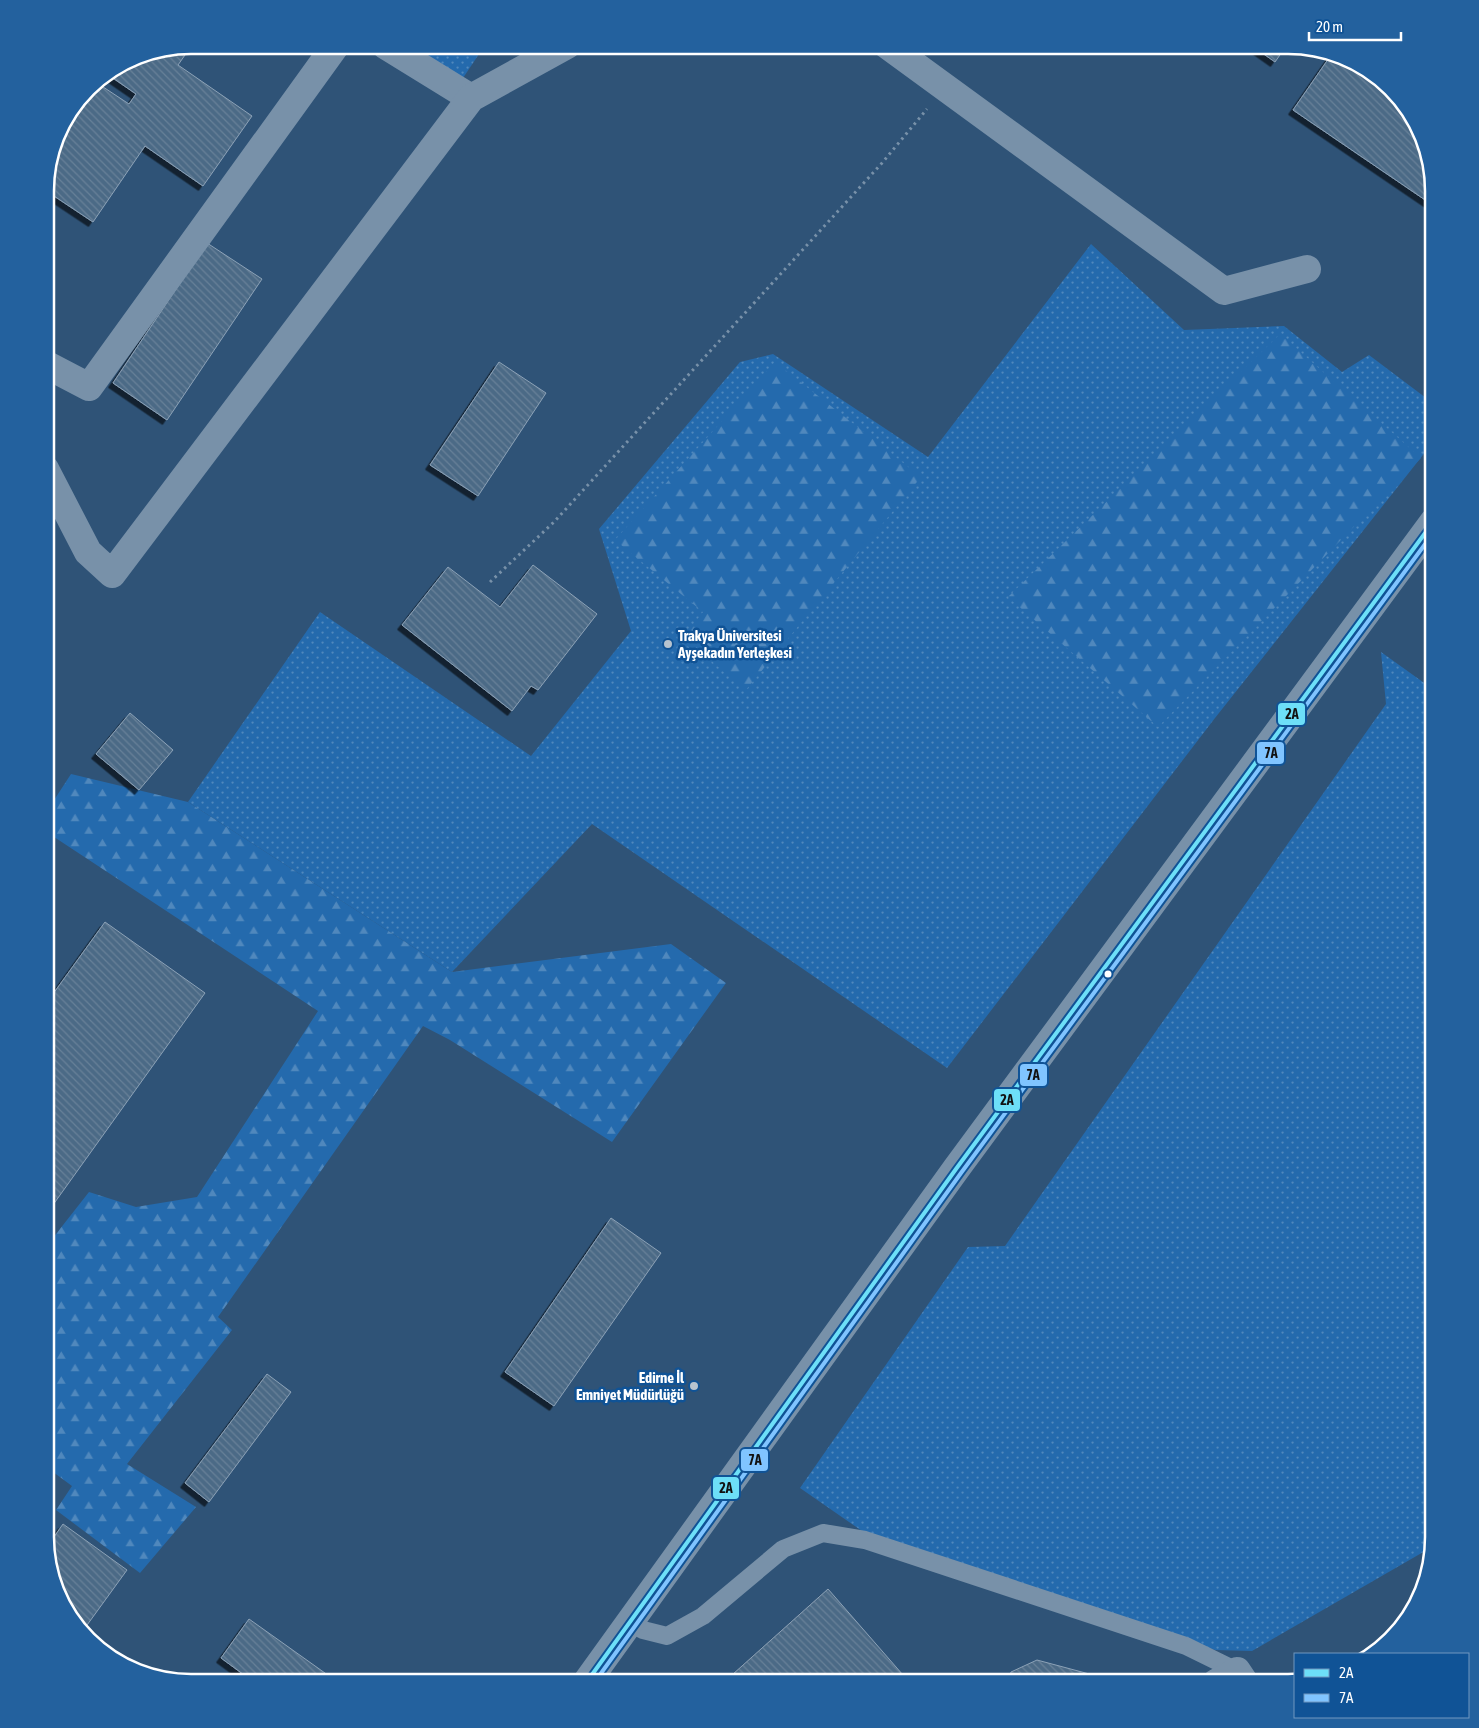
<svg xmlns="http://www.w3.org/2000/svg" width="1479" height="1728" viewBox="0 0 1479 1728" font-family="'Asap Condensed',sans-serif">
	<defs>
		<pattern id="grass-dots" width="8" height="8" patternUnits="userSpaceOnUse" patternTransform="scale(1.25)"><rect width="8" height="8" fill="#246aad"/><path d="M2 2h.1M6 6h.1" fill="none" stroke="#5088bd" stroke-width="1.8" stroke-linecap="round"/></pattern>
		<pattern id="forest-firs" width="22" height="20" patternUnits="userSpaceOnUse" patternTransform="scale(1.25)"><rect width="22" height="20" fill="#246aad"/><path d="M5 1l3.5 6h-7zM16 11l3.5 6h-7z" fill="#5088bd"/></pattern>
		<pattern id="building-back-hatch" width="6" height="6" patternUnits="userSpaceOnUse" patternTransform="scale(1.25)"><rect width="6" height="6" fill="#4c6a86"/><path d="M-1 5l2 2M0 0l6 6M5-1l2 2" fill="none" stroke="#678098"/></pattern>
		<filter id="shadow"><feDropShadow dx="-4.5" dy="4.5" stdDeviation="0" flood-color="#0009"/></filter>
	</defs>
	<rect width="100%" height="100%" fill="#2f5377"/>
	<!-- grass -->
	<g fill="url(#grass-dots)">
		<polygon points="410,45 485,45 463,78"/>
		<polygon points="1091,244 1184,330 1284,326 1342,372 1369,355 1434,404 1434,441 1215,718 947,1068 592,824 452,972 188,802 320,612 531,756 631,631 599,529 740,362 773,354 928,457"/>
		<polygon points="1381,652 1434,690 1434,1537 1432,1547 1252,1651 1215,1650 862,1531 800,1488 968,1247 1005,1246 1386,704"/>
	</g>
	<!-- forest -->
	<g fill="url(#forest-firs)">
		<polygon points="1280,334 1421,458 1158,727 1008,597"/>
		<polygon points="775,362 921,477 745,691 684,636 703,612 615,540"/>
		<polygon points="71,774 188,802 452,972 671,944 726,983 612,1142 450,1040 423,1026 218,1317 232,1330 127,1464 196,1507 140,1573 56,1510 72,1486 45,1466 45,1248 89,1192 136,1207 197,1197 318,1011 45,831 45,814"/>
	</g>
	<!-- building -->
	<g fill="url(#building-back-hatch)" stroke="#8ca2b7" filter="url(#shadow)">
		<polygon points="192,45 178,65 252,116 203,186 145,146 93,222 45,190 45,181 60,126 94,81 129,104 136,94 107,74 135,56"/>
		<polygon points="1251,45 1287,45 1275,62"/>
		<polygon points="1331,55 1405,104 1426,144 1434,191 1434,206 1293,110"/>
		<polygon points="207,243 262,279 167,420 113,383"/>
		<polygon points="499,362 546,393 478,496 430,465"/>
		<polygon points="533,565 597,614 538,690 531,686 512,711 402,625 448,567 500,607"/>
		<polygon points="130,713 173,750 139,790 96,754"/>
		<polygon points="105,922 205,993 45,1216 45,1005"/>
		<polygon points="611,1218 661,1253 554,1406 505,1372"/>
		<polygon points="267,1374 291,1392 209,1502 185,1483"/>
		<polygon points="63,1524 127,1570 82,1632 75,1626 53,1584 47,1547"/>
		<polygon points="828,1589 910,1683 723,1683"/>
		<polygon points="249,1619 339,1683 255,1683 221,1658"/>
		<polygon points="1037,1660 1123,1683 1008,1683 1011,1672"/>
	</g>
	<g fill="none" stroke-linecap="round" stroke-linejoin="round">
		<!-- path -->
		<polyline stroke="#7891a9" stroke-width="3" stroke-dasharray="2.5 4" stroke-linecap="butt" points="490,582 554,522 882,163 927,109"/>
		<!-- lane -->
		<polyline stroke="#7891a9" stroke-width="18" points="629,1623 643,1630 667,1636 703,1616 783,1549 823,1533 865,1540 1186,1646 1237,1671"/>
		<!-- street -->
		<g stroke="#7891a9" stroke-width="28">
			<polyline points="385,45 471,98"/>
			<polyline points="887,45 1224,291 1307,269"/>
			<polyline points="45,364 89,387 336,45"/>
			<polyline points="45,469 88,552 112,574 471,98 567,45"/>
			<polyline points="586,1683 956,1169 1434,521"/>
			<polyline points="1216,1683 1237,1671 1245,1683"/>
		</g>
		<defs>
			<polyline id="bus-1" points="586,1683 956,1169 1434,521"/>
			<polyline id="bus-2" points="594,1683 961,1173 1434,532"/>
		</defs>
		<!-- bus-1 casing -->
		<use href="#bus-1" stroke="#105396" stroke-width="8"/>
		<!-- bus-2 casing -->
		<use href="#bus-2" stroke="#105396" stroke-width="8"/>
		<!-- bus-1 -->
		<use href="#bus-1" stroke="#6ddff8" stroke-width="4"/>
		<!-- bus-2 -->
		<use href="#bus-2" stroke="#80c4ff" stroke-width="4"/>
	</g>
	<!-- markers -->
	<g fill="#b6c3cf" stroke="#105396" stroke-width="2">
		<circle cx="668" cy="644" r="5"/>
		<circle cx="694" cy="1386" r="5"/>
	</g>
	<circle fill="#fff" stroke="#105396" stroke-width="2" cx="1108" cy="974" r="4.5"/>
	<g text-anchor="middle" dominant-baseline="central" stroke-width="5" stroke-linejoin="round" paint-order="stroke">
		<!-- poi labels -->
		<g font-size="15" font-weight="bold" fill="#fff" stroke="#105396" text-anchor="start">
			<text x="678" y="635">Trakya Üniversitesi<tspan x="678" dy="17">Ayşekadın Yerleşkesi</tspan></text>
			<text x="684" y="1377" text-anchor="end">Edirne İl<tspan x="684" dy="17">Emniyet Müdürlüğü</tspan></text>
		</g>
	</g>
	<!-- crop -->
	<path d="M0 0H1479V1728H0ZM191 54H1288A137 137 0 0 1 1425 191V1537A137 137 0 0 1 1288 1674H191A137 137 0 0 1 54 1537V191A137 137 0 0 1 191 54Z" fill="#23619e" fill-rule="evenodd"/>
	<path fill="none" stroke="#fff" stroke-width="2.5" d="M191 54H1288A137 137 0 0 1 1425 191V1537A137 137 0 0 1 1288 1674H191A137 137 0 0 1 54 1537V191A137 137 0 0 1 191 54Z"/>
	<g stroke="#105396" stroke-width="2">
		<rect x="1277" y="702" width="29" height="24" rx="5" fill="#6ddff8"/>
		<rect x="1256" y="741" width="29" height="24" rx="5" fill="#80c4ff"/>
		<rect x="1019" y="1063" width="29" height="24" rx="5" fill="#80c4ff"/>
		<rect x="993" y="1088" width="28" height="24" rx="5" fill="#6ddff8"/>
		<rect x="740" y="1448" width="29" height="24" rx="5" fill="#80c4ff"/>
		<rect x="712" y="1476" width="28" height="24" rx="5" fill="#6ddff8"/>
	</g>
	<g font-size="14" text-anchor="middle" font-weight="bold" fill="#111">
		<text x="1292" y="719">2A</text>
		<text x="1271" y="758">7A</text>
		<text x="1033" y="1080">7A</text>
		<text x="1007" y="1105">2A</text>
		<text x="755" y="1465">7A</text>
		<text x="726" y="1493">2A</text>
	</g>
	<!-- legend -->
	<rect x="1294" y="1653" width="175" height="65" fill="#105396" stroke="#7098c0"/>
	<rect x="1304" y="1669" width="25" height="8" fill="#6ddff8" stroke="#7098c0"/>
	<text x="1339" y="1678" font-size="15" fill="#ffffff">2A</text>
	<rect x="1304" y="1694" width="25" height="8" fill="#80c4ff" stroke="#7098c0"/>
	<text x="1339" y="1703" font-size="15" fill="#ffffff">7A</text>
	<!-- scale -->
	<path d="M1309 32v8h92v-8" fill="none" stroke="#ffffff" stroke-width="2.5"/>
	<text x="1316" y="32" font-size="15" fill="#ffffff" stroke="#105396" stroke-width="4" paint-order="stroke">20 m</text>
</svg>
